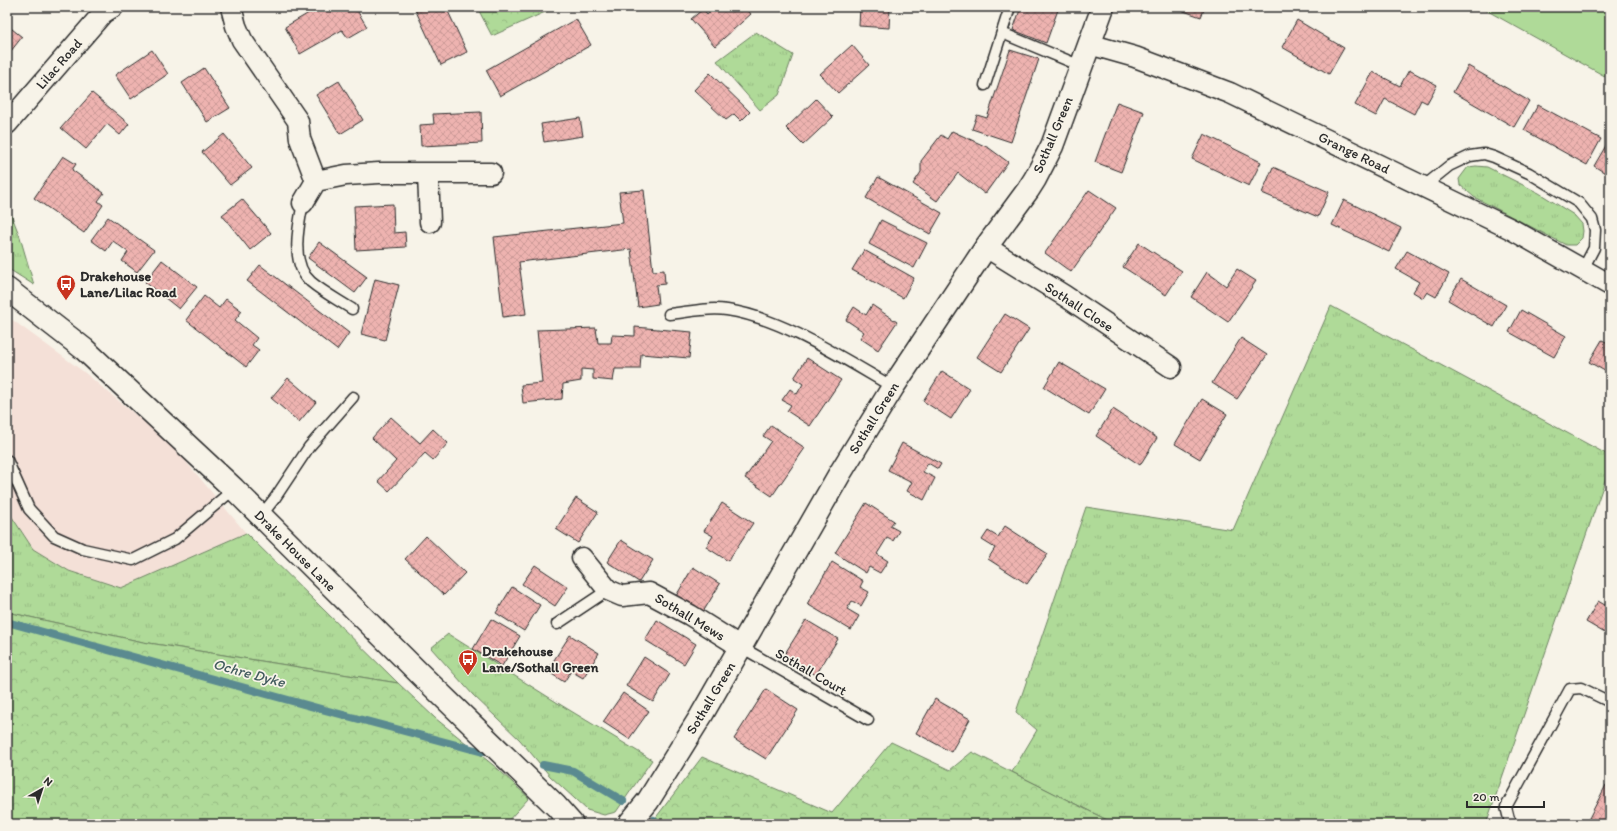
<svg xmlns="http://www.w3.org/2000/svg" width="1617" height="831" viewBox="0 0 1617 831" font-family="Itim,sans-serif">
	<defs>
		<pattern id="grass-tufts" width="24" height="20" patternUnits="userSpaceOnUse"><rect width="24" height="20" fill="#afda98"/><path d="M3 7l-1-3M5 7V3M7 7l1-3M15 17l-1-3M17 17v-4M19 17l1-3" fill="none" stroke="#97bb83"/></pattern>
		<pattern id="forest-crowns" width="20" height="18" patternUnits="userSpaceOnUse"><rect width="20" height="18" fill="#afda98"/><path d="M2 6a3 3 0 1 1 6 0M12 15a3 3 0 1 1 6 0" fill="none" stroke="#97bb83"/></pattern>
		<pattern id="building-cross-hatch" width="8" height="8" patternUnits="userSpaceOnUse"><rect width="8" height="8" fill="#eeb3b0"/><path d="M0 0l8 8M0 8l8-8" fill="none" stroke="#cc9a98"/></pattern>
	</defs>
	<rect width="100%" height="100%" fill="#f7f3e8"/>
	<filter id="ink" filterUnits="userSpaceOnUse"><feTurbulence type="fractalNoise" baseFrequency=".025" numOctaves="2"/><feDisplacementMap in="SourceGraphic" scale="8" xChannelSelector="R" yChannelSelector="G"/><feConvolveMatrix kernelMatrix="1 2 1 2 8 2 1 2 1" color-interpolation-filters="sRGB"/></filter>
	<g filter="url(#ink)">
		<!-- built -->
		<polygon fill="#f4e0d7" points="7,316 84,372 172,445 246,533 121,588 69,571 33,549 8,511 7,511"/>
		<!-- grass -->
		<g fill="url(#grass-tufts)" stroke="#6d8262">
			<polygon points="756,32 793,55 779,95 760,110 717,61"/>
			<polygon points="1476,166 1487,167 1539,193 1574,215 1582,224 1583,231 1582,238 1575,245 1566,245 1474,197 1460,185 1459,179 1468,167"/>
			<polygon points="7,204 20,237 34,285 7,268"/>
			<polygon points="1331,306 1610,456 1610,466 1486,824 1115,824 1012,772 1037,730 1016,712 1086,507 1233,530"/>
			<polygon points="7,511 8,511 33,549 69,571 121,588 246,533 398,683 143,642 7,612"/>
			<polygon points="448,634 561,705 652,760 616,812 604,815 587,810 550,776 520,740 473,695 431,648"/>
		</g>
		<!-- forest -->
		<g fill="url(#forest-crowns)" stroke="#6d8262">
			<polygon points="477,7 553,7 554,8 492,36"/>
			<polygon points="7,612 143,642 398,683 435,718 498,769 529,798 505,824 141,824 135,822 66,824 7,824"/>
			<polygon points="891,742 950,770 972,752 1115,824 661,824 654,820 702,757 832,813"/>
		</g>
		<!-- garden -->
		<polygon fill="#afda98" stroke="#6d8262" points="1481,7 1610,7 1610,79 1493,14"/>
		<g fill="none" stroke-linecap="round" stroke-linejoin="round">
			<!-- stream -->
			<g stroke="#5a8a90" stroke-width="8">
				<polyline points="7,622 321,709 483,752"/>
				<polyline points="543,765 573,771 623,801"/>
				<polyline points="654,820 660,824"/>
			</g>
		</g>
		<!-- building -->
		<g fill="url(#building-cross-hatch)" stroke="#2b2b2b">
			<polygon points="319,7 355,7 367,27 348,38 342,30 300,54 285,27"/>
			<polygon points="414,7 446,7 467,52 441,65"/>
			<polygon points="715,7 745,7 751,14 715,46 691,19 703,9 707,14"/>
			<polygon points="860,7 890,7 889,28 859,26"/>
			<polygon points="1021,7 1059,7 1046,43 1013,30"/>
			<polygon points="1172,7 1205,7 1201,17"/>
			<polygon points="576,19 591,45 500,96 486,70"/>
			<polygon points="1297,20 1344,48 1329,74 1282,47"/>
			<polygon points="7,25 22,37 7,56"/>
			<polygon points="852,45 869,65 838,93 820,74"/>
			<polygon points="152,50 168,74 131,99 115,75"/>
			<polygon points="1010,50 1039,59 1011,142 972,129 977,115 987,118"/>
			<polygon points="1468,66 1529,101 1514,127 1453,92"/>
			<polygon points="204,68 230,108 207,122 182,83"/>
			<polygon points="1409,70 1437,85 1427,103 1421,100 1414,114 1385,99 1376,116 1355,105 1373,72 1400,86"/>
			<polygon points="710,73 750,112 741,121 734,114 726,120 694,90"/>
			<polygon points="339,81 363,120 340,134 316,95"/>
			<polygon points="92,93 129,124 120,135 107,124 86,149 61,128"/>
			<polygon points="816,99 833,117 803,145 786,128"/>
			<polygon points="1117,102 1144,112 1121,172 1095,162"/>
			<polygon points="1538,105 1601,139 1587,165 1524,130"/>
			<polygon points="481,112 482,143 421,146 420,125 434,124 433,114"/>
			<polygon points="580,118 583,136 544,142 541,124"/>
			<polygon points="952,131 989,148 1008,162 985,194 958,173 937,201 913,184 921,172 921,161 941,135 947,139"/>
			<polygon points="224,134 252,168 230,185 202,152"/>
			<polygon points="1204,134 1261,162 1249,186 1192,159"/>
			<polygon points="1608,142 1610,144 1610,176 1594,166"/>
			<polygon points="63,156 76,164 72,170 104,193 98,201 103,205 84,233 34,198"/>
			<polygon points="1273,167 1329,192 1318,217 1262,193"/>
			<polygon points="878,177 942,213 930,234 866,198"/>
			<polygon points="644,190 653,271 664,270 665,284 656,285 658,304 638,307 631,249 519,262 526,314 503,317 494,237 623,223 619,192"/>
			<polygon points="1089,190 1116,208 1071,272 1045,253"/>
			<polygon points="242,199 271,233 250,250 222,215"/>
			<polygon points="1344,200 1401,228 1389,252 1332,225"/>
			<polygon points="393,204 394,233 405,232 406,247 356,250 354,206"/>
			<polygon points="108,217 154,250 137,272 122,261 128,252 113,241 106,251 91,240"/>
			<polygon points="881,220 927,243 914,268 869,244"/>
			<polygon points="319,242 367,277 355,293 308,258"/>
			<polygon points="1139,243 1182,271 1166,295 1123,267"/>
			<polygon points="864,250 914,278 903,298 852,270"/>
			<polygon points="1407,251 1449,274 1436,297 1427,292 1423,298 1413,292 1419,282 1396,269"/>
			<polygon points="162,260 197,287 179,309 145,282"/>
			<polygon points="260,265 349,333 337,350 247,281"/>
			<polygon points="1237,269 1256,281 1228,322 1191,297 1207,272 1226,286"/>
			<polygon points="375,279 399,285 385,340 361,334"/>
			<polygon points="1461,279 1506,305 1494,327 1448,300"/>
			<polygon points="204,296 219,308 226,299 242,311 235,320 257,338 252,345 259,350 246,367 186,320"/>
			<polygon points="872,305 897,322 878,350 860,338 864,332 846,320 854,307 866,315"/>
			<polygon points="1521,310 1566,336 1554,357 1509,332"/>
			<polygon points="1005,314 1029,329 1001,372 977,357"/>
			<polygon points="635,327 692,332 689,358 641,354 640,369 615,369 613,381 593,379 593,370 581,369 581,381 563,384 562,399 523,403 521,385 542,383 537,330 596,328 598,343 611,343 612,335 635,336"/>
			<polygon points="1241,338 1267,355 1237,399 1212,383"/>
			<polygon points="1602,340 1610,344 1610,374 1589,362"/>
			<polygon points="807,358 841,380 810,426 787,411 791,405 782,400 790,389 797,394 803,384 794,378"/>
			<polygon points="1059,362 1105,389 1089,415 1044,387"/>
			<polygon points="942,371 970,389 951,419 923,401"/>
			<polygon points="288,378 316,402 299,422 271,398"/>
			<polygon points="1202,399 1227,414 1200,459 1175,444"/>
			<polygon points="1113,409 1157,438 1140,465 1096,436"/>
			<polygon points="391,417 420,443 433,429 448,443 433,460 425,453 389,491 378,481 396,461 372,438"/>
			<polygon points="771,425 805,448 772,496 745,478 771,441 763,436"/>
			<polygon points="902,443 941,464 938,469 928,463 923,472 935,478 924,500 907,491 912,482 888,470"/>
			<polygon points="576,498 598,512 578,543 556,529"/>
			<polygon points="722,503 753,523 728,561 706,547 713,536 704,531"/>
			<polygon points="866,503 894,521 890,526 899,531 893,541 887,538 877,554 888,561 880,573 869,567 866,573 835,553"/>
			<polygon points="1005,526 1048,554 1027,584 988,559 995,548 982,540 988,531 998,537"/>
			<polygon points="426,536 465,573 444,595 405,559"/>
			<polygon points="621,540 653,560 639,582 607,562"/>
			<polygon points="832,562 863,581 860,587 869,592 861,606 852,601 847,609 859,616 851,630 807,604"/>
			<polygon points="535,565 568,587 555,606 522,584"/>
			<polygon points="693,567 720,584 703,612 676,596"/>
			<polygon points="512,587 540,605 524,631 496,613"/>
			<polygon points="1598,601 1610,608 1610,636 1586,622"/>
			<polygon points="491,619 520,636 502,666 473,649"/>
			<polygon points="657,620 696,644 684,664 645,640"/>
			<polygon points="806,620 838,639 816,675 784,655"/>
			<polygon points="570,635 599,653 583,678 571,671 564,682 547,671"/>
			<polygon points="644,657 670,674 653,702 626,686"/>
			<polygon points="766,689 798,710 766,759 734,739"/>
			<polygon points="623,693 649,711 629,739 603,722"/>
			<polygon points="935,699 970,719 951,752 916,733"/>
			<polygon points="1606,785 1610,787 1610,824 1586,824"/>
		</g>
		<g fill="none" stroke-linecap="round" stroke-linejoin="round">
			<defs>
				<g id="service">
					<polyline points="1002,33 1081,66"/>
					<polyline points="985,85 1010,7"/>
					<polyline points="1423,187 1449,166 1470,156 1484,154 1494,157 1529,173 1579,203 1592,219 1595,230 1594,248 1583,269"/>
					<path d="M303,203C298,227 290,264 311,282C323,292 338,300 352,309"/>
					<path d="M669,314C688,312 708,307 727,310C782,318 844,359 893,387"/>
					<polyline points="7,460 29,509 54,536 83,549 133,560 175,539 234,489"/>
					<polyline points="260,517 275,498 309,447 353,397"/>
					<polyline points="557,624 608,590"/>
					<polyline points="741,647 868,720"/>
					<polyline points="1513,824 1509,819 1506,807 1570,689 1581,688 1610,702"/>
				</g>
				<g id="minor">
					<polyline points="231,7 236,26 242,40 298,121 300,139 316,181"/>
					<polyline points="1089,44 1135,57 1230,93 1511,229 1610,285"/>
					<polyline points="7,124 103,13 113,7"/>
					<polyline points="428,174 430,222"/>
					<polyline points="303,203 316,181 346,175 379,173 491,173"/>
					<polyline points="986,247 1065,296 1171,367"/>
					<polyline points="582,558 608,590 622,596 649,593 690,615 741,647"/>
				</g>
				<g id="tertiary">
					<polyline points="7,289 84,349 234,489 422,676 556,806 572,824"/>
					<polyline points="629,824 648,801 701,716 839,475 893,387 986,247 1028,190 1035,179 1052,146 1103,7"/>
				</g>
			</defs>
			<!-- service casing -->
			<use href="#service" stroke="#2b2b2b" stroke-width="13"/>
			<!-- minor casing -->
			<use href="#minor" stroke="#2b2b2b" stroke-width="23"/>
			<!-- tertiary casing -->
			<use href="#tertiary" stroke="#2b2b2b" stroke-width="25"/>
			<!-- service -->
			<use href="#service" stroke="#f7f3e8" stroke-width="10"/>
			<!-- minor -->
			<use href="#minor" stroke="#f7f3e8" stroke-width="20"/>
			<!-- tertiary -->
			<use href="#tertiary" stroke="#f7f3e8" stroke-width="22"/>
		</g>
	</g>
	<!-- icons -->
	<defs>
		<symbol id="bus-pin" viewBox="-11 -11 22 30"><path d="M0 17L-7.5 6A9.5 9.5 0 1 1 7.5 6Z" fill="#c8321e" stroke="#f7f3e8"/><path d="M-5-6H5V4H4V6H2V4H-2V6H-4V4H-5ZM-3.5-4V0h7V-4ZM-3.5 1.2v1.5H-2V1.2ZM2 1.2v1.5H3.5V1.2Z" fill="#fff"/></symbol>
	</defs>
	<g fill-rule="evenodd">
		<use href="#bus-pin" x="55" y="273" width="22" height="30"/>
		<use href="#bus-pin" x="457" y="648" width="22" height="30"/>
	</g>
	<g text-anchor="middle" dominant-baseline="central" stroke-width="3.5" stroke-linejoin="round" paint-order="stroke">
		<!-- street labels -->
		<g font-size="14" fill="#2b2b2b" stroke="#f7f3e8">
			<text transform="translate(59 64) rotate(-49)">Lilac Road</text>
			<text transform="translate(1053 135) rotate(-67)">Sothall Green</text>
			<text transform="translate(1354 153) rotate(26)">Grange Road</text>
			<text transform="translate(1079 307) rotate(33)">Sothall Close</text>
			<text transform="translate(874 418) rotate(-58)">Sothall Green</text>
			<text transform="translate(295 551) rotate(45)">Drake House Lane</text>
			<text transform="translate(690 617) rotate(31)">Sothall Mews</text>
			<text transform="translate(811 672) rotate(30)">Sothall Court</text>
			<text transform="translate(711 698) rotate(-59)">Sothall Green</text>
		</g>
		<!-- poi labels -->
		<g font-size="14" font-weight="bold" fill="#2b2b2b" stroke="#f7f3e8" text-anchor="start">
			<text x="80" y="276">Drakehouse<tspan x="80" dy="16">Lane/Lilac Road</tspan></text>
			<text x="482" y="651">Drakehouse<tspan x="482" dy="16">Lane/Sothall Green</tspan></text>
		</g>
		<!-- water labels -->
		<g font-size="15" font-style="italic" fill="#425b5e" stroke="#f7f3e8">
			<text transform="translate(249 673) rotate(15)">Ochre Dyke</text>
		</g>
	</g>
	<!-- margin -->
	<rect width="1617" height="831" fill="none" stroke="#f7f3e8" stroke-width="24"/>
	<rect x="12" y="12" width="1593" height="807" fill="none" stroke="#2b2b2b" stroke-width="1.5" filter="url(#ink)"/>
	<!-- north arrow -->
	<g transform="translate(42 789) rotate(39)" stroke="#f7f3e8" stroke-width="3" paint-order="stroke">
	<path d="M0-3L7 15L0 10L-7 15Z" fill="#2b2b2b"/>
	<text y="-6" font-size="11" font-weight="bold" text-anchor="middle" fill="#2b2b2b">N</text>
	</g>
	<!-- scale -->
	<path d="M1467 801v6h77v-6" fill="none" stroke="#2b2b2b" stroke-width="2"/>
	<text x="1473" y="801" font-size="12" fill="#2b2b2b" stroke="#f7f3e8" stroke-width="3" paint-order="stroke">20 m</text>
</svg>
